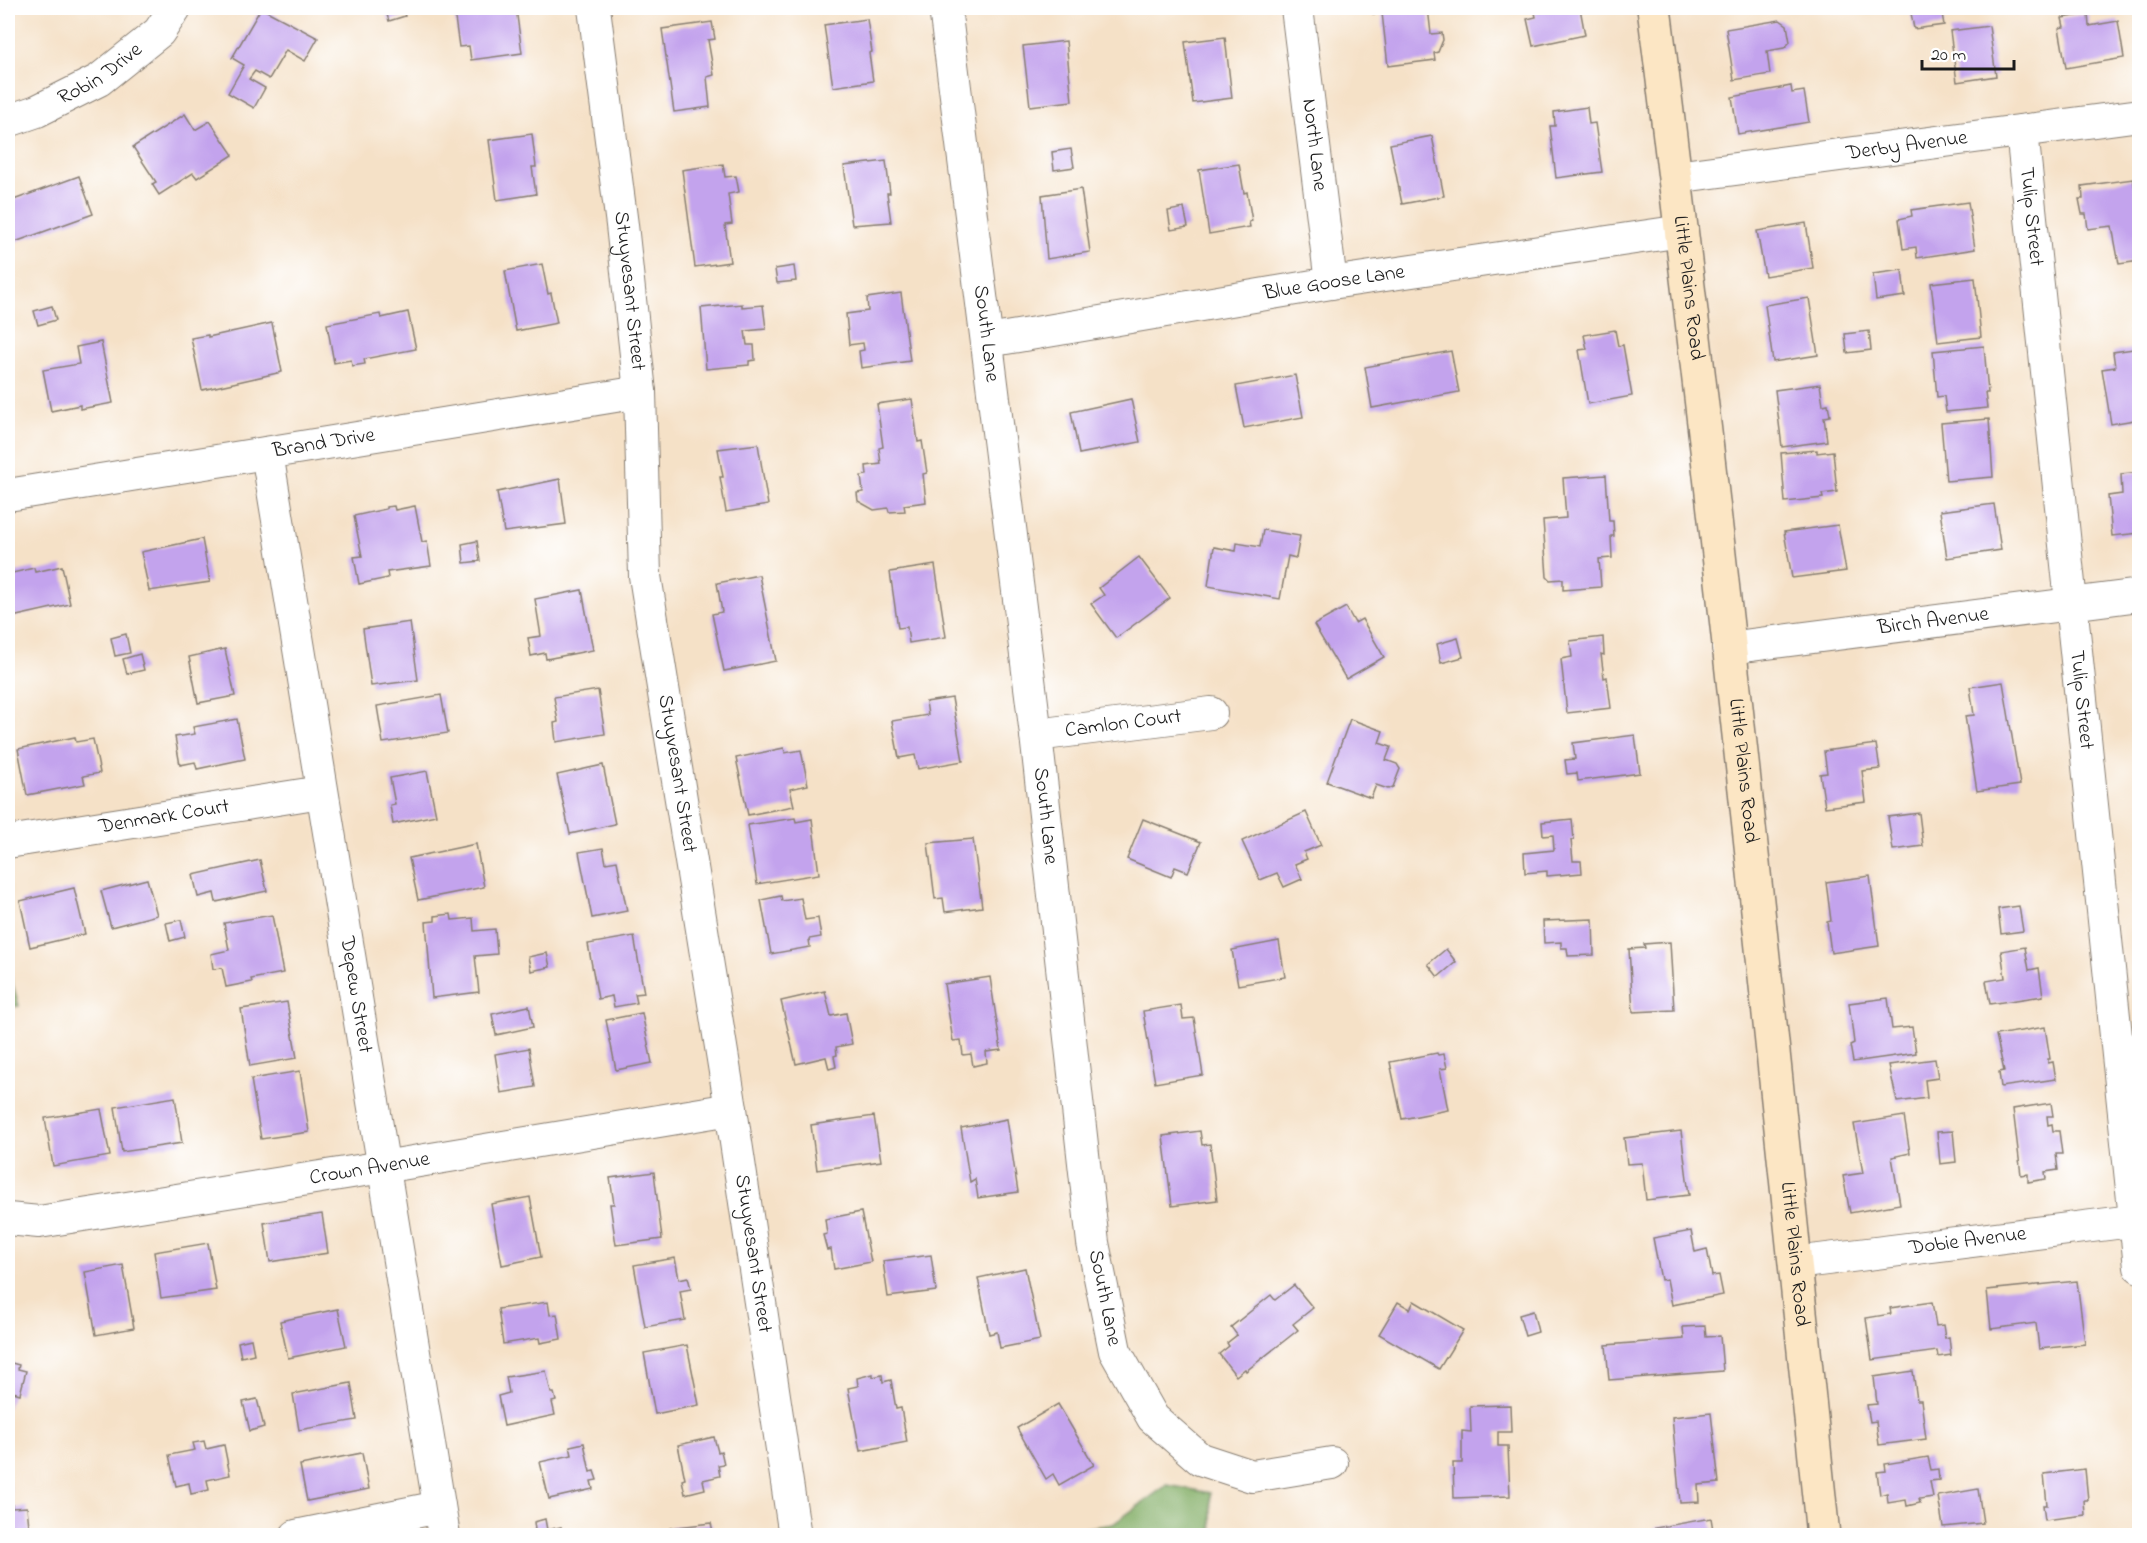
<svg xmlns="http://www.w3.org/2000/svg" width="2147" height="1543" viewBox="0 0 2147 1543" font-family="'Indie Flower',sans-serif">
	<rect width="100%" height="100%" fill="#fff"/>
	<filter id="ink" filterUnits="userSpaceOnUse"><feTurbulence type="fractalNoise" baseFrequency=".0167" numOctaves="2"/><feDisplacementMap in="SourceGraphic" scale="12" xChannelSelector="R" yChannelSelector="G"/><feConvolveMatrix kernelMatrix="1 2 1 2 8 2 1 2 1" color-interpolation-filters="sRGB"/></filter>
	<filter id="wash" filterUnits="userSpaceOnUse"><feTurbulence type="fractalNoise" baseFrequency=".008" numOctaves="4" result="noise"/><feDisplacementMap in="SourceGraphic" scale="24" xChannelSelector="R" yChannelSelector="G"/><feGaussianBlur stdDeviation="1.35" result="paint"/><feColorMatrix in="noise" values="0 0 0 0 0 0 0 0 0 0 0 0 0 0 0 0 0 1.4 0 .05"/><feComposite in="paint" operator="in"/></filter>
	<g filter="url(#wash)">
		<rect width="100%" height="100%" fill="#f5e1c7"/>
		<!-- forest -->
		<g fill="#84af67" stroke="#506642" stroke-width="1.5">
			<polygon points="8,968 19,1006 8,1008"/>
			<polygon points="1167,1485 1210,1493 1212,1535 1043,1535 1113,1524"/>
		</g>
		<g id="blocks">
			<!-- building -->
			<g fill="#c3a3ed">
				<polygon points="261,8 318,38 305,61 286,50 269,79 255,71 249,79 265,88 254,108 228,93 244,65 232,58"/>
				<polygon points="385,8 402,8 405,16 389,21"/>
				<polygon points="479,8 516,8 522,53 471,60 469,46 459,47 454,11"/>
				<polygon points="1373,8 1428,8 1431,34 1442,33 1443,40 1438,52 1434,53 1435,60 1388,66 1382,13 1373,14"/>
				<polygon points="1534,8 1580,8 1585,35 1533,46 1527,19 1536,17"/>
				<polygon points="1910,8 1941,8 1944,25 1914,29"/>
				<polygon points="2088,14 2089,26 2118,21 2124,58 2066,68 2059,28 2064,27 2062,18"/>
				<polygon points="867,19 872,52 869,53 873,81 833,87 824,25"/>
				<polygon points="1780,20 1787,25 1790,42 1784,48 1767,51 1770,74 1734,80 1726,29"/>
				<polygon points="712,22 715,39 708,40 714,75 707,77 710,107 674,112 662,29"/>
				<polygon points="1989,26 1996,76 1957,82 1950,31"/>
				<polygon points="1225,37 1232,98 1193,103 1185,42"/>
				<polygon points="1066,41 1072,101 1030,106 1023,46"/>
				<polygon points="1791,86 1792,93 1804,91 1809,122 1738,134 1732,97"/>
				<polygon points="1587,107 1589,124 1595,123 1602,172 1556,178 1550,126 1555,126 1554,112"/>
				<polygon points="185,114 195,130 210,121 233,155 197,178 193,173 159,195 152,184 156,182 133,147"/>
				<polygon points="532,134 536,167 532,167 536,194 497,200 489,140"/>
				<polygon points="1432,136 1444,196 1402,204 1390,144"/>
				<polygon points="1071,149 1074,167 1054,170 1052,152"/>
				<polygon points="886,161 890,193 887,193 891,222 852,225 844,166"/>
				<polygon points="723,164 725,177 736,176 739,192 728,194 732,224 725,225 730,262 695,267 682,170"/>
				<polygon points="1239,164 1244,193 1247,192 1252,221 1249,222 1250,227 1209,234 1199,170"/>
				<polygon points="79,176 93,214 15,242 8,221 8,202"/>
				<polygon points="2133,179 2137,199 2140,199 2140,261 2119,264 2112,226 2088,229 2086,214 2082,214 2079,199 2083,199 2082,186"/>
				<polygon points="1081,189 1090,252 1047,259 1042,195"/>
				<polygon points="1968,202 1975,249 1917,258 1916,247 1903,249 1899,219 1912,216 1911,210"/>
				<polygon points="1184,208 1188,227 1171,230 1168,211"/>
				<polygon points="1806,223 1813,268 1765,276 1757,231"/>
				<polygon points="542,264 548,294 551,293 557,323 516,331 505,271"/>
				<polygon points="794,266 796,281 777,283 775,269"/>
				<polygon points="1902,270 1905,296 1876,300 1873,274"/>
				<polygon points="1975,278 1981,337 1938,342 1931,283"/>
				<polygon points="901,293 910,361 861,368 859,351 864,350 863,343 849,345 846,314 868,311 867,298"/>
				<polygon points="1809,298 1818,355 1773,362 1765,305"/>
				<polygon points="742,304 742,307 763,305 766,329 745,331 747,345 754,345 755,360 749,361 749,365 706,369 701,308"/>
				<polygon points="52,306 56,320 38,325 34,311"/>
				<polygon points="408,312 416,349 364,359 365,364 352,366 351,360 334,363 327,324 380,314 381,318"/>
				<polygon points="272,323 282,372 202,390 191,338 208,335 208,337"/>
				<polygon points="1615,330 1618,346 1623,345 1632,396 1588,404 1579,350 1587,349 1584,335"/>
				<polygon points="1869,331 1871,350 1847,353 1845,334"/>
				<polygon points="101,342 113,403 80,409 80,405 51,411 43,370 79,364 76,347"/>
				<polygon points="1984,346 1988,393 1985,393 1987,408 1946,412 1944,396 1937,397 1933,351"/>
				<polygon points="2140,348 2140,419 2111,424 2102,369 2115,367 2113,352"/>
				<polygon points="1451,351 1459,392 1372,408 1365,367"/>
				<polygon points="1295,375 1303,417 1244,428 1236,386"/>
				<polygon points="1820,384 1823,405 1828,404 1830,416 1824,417 1827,441 1782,447 1775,390"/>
				<polygon points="912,399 918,442 922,441 927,473 923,474 926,502 904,505 905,511 889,512 888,508 874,510 858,501 857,493 863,492 861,476 867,475 866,466 881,464 879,448 883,447 877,404"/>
				<polygon points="1131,399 1140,442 1079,454 1071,412"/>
				<polygon points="1989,419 1993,477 1946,481 1941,423"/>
				<polygon points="758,444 768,505 726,512 720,477 723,477 718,449"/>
				<polygon points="1817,450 1817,453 1833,451 1837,492 1822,494 1823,498 1785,502 1781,453"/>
				<polygon points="2140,472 2140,533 2112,536 2108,496 2122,494 2121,474"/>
				<polygon points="1606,475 1609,521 1613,521 1614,536 1611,536 1612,558 1599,559 1601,587 1563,590 1563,579 1550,580 1547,577 1543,520 1566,518 1563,478"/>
				<polygon points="560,479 566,524 504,532 497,492"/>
				<polygon points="1994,504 2001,550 1947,558 1940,511"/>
				<polygon points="394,506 395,510 415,506 422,542 427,541 431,566 387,572 388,578 359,584 354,557 362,556 354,516 386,509 386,507"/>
				<polygon points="1838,525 1846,571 1792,578 1784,532"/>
				<polygon points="1263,530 1300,536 1296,558 1288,556 1280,599 1208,586 1214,547 1236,551 1237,543 1260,547"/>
				<polygon points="202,539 210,582 149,591 141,552"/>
				<polygon points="477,541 480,561 464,563 462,544"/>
				<polygon points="1139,557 1170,598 1116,638 1091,604 1104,595 1099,588"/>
				<polygon points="935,565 946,637 909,643 907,627 898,628 890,572"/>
				<polygon points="62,566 70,604 12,617 8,600 8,574 34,568 35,572"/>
				<polygon points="759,575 776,661 724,671 712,614 722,612 717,583"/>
				<polygon points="582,590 593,650 546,659 545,653 531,656 528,638 541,636 535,599"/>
				<polygon points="1346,607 1355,623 1362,619 1384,657 1346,679 1314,625"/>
				<polygon points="410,622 418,680 371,686 363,629"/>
				<polygon points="126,634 130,653 115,656 111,638"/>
				<polygon points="1603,637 1604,655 1601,654 1604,678 1607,677 1611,708 1567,713 1561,659 1572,657 1570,641"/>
				<polygon points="1458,638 1463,657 1441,663 1437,644"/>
				<polygon points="225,649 235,696 198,703 189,657"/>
				<polygon points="140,654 144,670 127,674 123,659"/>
				<polygon points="2003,682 2020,785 1977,791 1965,716 1974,715 1970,687"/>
				<polygon points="598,690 605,734 556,742 554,723 558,722 554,697"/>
				<polygon points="441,695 448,733 383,743 377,706"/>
				<polygon points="952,698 963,761 918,769 915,755 899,758 892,721 928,715 926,702"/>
				<polygon points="237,719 245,759 197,769 195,762 180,765 175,737 195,734 193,727"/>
				<polygon points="1350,719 1383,731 1379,743 1391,747 1386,760 1397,764 1400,769 1393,787 1388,789 1376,785 1371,798 1327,782"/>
				<polygon points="1635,735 1640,773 1578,781 1577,773 1567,774 1565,760 1575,759 1573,743"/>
				<polygon points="75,737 76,742 93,739 100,773 83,776 85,784 27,795 18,749"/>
				<polygon points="1876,744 1880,769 1862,771 1866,802 1825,807 1820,774 1827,773 1824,751"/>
				<polygon points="784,748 785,753 801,750 808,785 790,789 794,806 748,815 736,758"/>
				<polygon points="603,765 615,824 570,834 557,775"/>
				<polygon points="427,771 436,815 393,824 390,805 395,804 390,778"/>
				<polygon points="1306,812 1321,845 1304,852 1307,859 1295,864 1302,879 1284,887 1277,873 1260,880 1242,841"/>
				<polygon points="1919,813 1923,846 1893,850 1888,817"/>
				<polygon points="795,818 796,822 812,819 819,874 757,884 748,825"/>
				<polygon points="1143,819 1201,842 1188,872 1175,867 1171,877 1127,859"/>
				<polygon points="1572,819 1574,840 1571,840 1573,861 1581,861 1582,873 1547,876 1547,871 1525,873 1524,853 1554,850 1553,835 1543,836 1542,822"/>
				<polygon points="973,839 982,907 945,912 943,898 935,899 928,843"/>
				<polygon points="476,844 484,887 418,900 409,858"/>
				<polygon points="603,848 606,863 617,861 627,911 592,918 579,852"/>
				<polygon points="260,860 267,891 216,902 214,893 198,897 193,875"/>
				<polygon points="1870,876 1879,946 1831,953 1827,922 1831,921 1826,882"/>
				<polygon points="147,879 157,915 111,927 101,891"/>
				<polygon points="74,888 85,934 30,947 20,901"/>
				<polygon points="781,896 782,901 801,898 805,920 818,918 821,937 809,939 810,947 771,954 761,900"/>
				<polygon points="2019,906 2023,931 2001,934 1998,909"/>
				<polygon points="451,914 452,920 473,918 474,931 495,929 497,954 475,956 479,992 432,998 426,922 435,921 435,916"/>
				<polygon points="272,915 283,973 251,979 252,982 226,987 222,968 213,969 211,954 229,950 224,923"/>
				<polygon points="1593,919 1594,955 1568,956 1567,948 1561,948 1561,942 1544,943 1543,921"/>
				<polygon points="181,920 185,937 170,941 166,923"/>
				<polygon points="634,936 644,993 635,994 637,1003 614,1007 612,996 598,999 588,944"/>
				<polygon points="1279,941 1285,977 1238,985 1232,950"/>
				<polygon points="1670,942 1674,1010 1633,1012 1629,949 1645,948 1644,944"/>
				<polygon points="2025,947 2029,970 2039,968 2043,996 1990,1004 1986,981 2005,978 2001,951"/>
				<polygon points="1446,949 1456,962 1438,977 1428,964"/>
				<polygon points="547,953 550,967 531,971 528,957"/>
				<polygon points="990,977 1001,1050 986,1052 987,1063 973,1066 971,1054 963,1055 961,1040 953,1041 944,984"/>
				<polygon points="825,991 831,1016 846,1013 852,1044 836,1047 837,1055 834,1056 836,1067 829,1069 826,1057 796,1064 781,1001"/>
				<polygon points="1888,998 1892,1029 1912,1027 1916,1053 1853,1062 1850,1045 1854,1043 1849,1003"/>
				<polygon points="287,1002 297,1058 250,1066 241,1009"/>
				<polygon points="1181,1005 1183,1019 1194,1018 1203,1075 1155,1083 1143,1011"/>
				<polygon points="529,1006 533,1027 496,1035 492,1014"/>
				<polygon points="642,1013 652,1063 616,1070 606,1020"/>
				<polygon points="2045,1027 2050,1059 2048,1059 2048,1063 2053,1062 2056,1079 2001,1087 1999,1072 2004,1071 1996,1035"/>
				<polygon points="529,1048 535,1087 501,1093 495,1054"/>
				<polygon points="1437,1053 1438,1055 1444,1054 1447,1068 1440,1069 1448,1110 1402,1119 1390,1062"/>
				<polygon points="1935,1059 1938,1078 1925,1080 1927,1098 1897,1102 1889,1065"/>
				<polygon points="300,1071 309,1132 261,1139 251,1079"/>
				<polygon points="175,1097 182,1143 122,1152 115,1107"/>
				<polygon points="2051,1103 2053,1116 2047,1116 2048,1125 2052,1124 2053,1131 2059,1131 2062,1154 2056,1154 2058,1170 2045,1172 2046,1179 2028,1182 2028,1174 2021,1175 2013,1109"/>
				<polygon points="101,1109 110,1156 53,1166 45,1118"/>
				<polygon points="874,1116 881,1161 817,1170 811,1125"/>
				<polygon points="1904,1116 1910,1153 1892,1157 1900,1204 1850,1213 1843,1176 1863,1173 1854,1124"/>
				<polygon points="1007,1119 1018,1192 978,1198 975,1179 970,1182 961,1128"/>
				<polygon points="1200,1131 1202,1145 1210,1144 1217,1200 1172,1206 1163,1136"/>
				<polygon points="1681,1131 1689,1195 1646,1200 1642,1163 1627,1164 1624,1138"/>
				<polygon points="1953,1131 1956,1162 1940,1164 1937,1132"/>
				<polygon points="654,1172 662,1239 616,1245 610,1204 614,1204 610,1178"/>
				<polygon points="530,1197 541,1257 502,1265 491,1204"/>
				<polygon points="861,1212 871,1262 834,1269 831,1249 827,1250 823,1235 827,1234 825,1219"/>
				<polygon points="322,1214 328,1253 270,1262 264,1223"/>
				<polygon points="1691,1231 1695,1252 1707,1249 1712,1276 1719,1275 1723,1295 1672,1305 1667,1279 1661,1280 1653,1238"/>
				<polygon points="208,1243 216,1290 161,1298 154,1252"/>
				<polygon points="931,1255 936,1291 888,1297 883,1261"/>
				<polygon points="675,1258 679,1279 688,1277 691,1289 680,1291 685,1320 645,1327 634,1265"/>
				<polygon points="123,1265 134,1328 96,1335 85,1272"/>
				<polygon points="1025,1268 1040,1340 1000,1348 997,1332 989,1334 978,1278"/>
				<polygon points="2077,1281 2085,1344 2039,1349 2036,1323 1991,1329 1987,1290"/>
				<polygon points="1294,1285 1313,1308 1293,1324 1298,1330 1246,1371 1245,1369 1236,1376 1219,1354 1229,1346 1227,1343 1237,1335 1231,1327 1271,1295 1275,1300"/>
				<polygon points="1414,1301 1463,1330 1439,1369 1379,1334 1398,1302 1410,1309"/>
				<polygon points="548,1302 550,1315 557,1314 561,1339 540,1343 539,1338 503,1344 498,1309"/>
				<polygon points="1932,1302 1936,1326 1943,1325 1945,1338 1949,1337 1951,1355 1938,1357 1937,1351 1872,1360 1866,1318 1891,1314 1890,1308"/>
				<polygon points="338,1309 346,1346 288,1358 280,1321"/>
				<polygon points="1533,1311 1538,1332 1525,1336 1519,1315"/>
				<polygon points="1705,1326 1706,1337 1720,1336 1723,1371 1609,1380 1606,1345 1684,1339 1683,1327"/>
				<polygon points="251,1339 254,1354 241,1357 238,1342"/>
				<polygon points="687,1345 699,1405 655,1414 644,1353"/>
				<polygon points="8,1362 19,1365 18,1369 26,1371 20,1394 13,1392 8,1409"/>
				<polygon points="546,1371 551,1393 554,1393 556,1401 552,1402 555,1415 504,1426 498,1396 509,1393 506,1377"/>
				<polygon points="1913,1371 1917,1400 1921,1400 1926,1439 1879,1445 1876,1421 1870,1422 1867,1405 1877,1404 1874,1377"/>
				<polygon points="873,1374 873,1377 882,1375 883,1382 891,1380 896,1409 901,1408 907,1442 860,1451 848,1388 858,1386 857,1378"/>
				<polygon points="351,1383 357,1420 299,1430 293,1394"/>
				<polygon points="257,1399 264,1427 250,1431 243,1402"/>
				<polygon points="1058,1404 1094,1465 1059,1485 1053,1474 1046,1479 1017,1428"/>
				<polygon points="1510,1405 1511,1432 1498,1432 1498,1446 1508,1446 1510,1496 1454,1498 1453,1463 1462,1463 1462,1431 1471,1432 1470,1406"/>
				<polygon points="1711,1413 1719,1483 1698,1485 1699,1502 1680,1503 1672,1417"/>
				<polygon points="714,1437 718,1452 721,1451 724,1464 718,1465 720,1476 703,1480 705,1489 685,1494 682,1480 685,1479 678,1445"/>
				<polygon points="204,1441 206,1449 224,1445 230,1475 207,1480 209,1490 191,1494 189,1483 176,1486 169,1455 195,1450 193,1443"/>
				<polygon points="584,1443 590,1472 594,1471 597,1480 591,1481 593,1489 549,1499 540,1462 572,1455 570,1446"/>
				<polygon points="362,1453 369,1489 307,1501 300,1465"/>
				<polygon points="1928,1457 1931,1470 1938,1469 1939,1480 1930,1481 1933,1497 1919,1499 1920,1503 1907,1506 1906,1500 1888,1503 1887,1493 1880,1495 1877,1472 1886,1471 1885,1464"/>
				<polygon points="2085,1469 2088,1500 2084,1500 2085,1515 2045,1520 2043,1505 2047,1505 2044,1474"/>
				<polygon points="8,1483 10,1483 12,1508 27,1507 30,1536 8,1536"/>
				<polygon points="1978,1489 1983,1523 1943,1527 1938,1496"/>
				<polygon points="1711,1518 1714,1536 1657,1536 1655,1528"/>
				<polygon points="545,1519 547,1530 561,1527 563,1536 511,1536 535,1530 534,1522"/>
				<polygon points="711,1523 714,1536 672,1536 670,1528"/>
			</g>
		</g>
	</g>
	<g filter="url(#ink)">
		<use href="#blocks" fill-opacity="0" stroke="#887e72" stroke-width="1.5"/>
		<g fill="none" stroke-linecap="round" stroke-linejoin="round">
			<defs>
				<g id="street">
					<path id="s1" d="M594,8L622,225L640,392L645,576L731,1109L795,1536"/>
					<path id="s2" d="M945,8L1036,735L1093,1243L1115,1351L1153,1418L1200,1459L1252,1476L1332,1463"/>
					<path id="s3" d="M1297,8L1331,283"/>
					<path id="s4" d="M8,121L37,111L99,80L159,32L175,8"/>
					<path id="s5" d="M2022,131L2140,1267"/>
					<path id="s6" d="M1675,177L2140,115"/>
					<path id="s7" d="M988,341L1331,283L1682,231"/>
					<path id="s8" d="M267,453L444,1536"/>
					<path id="s9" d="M8,495L640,392"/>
					<path id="s10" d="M1728,648L2140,595"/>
					<path id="s11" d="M1036,735L1211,713"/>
					<path id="s12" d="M8,842L321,792"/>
					<path id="s13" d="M8,1219L39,1222L383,1167L731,1109"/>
					<path id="s14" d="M1795,1263L2140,1220"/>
					<polyline points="296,1536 439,1507"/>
				</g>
				<g id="secondary">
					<path id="s15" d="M1654,8C1718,516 1771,1026 1823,1536"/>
				</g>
			</defs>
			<!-- street casing -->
			<use href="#street" stroke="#887e72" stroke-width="34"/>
			<!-- secondary casing -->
			<use href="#secondary" stroke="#887e72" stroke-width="36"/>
			<!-- street -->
			<use href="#street" stroke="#fff" stroke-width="32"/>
			<!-- secondary -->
			<use href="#secondary" stroke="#fce6c4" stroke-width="33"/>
		</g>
	</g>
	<g text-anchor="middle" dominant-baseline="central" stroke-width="6" stroke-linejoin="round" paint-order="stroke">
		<!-- street labels -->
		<g font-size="21" fill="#1c1c1c" stroke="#fff">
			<text stroke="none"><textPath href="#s4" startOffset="104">Robin Drive</textPath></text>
			<text stroke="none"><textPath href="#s3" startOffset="138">North Lane</textPath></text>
			<text stroke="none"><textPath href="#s6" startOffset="234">Derby Avenue</textPath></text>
			<text stroke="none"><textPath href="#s5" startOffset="86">Tulip Street</textPath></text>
			<text stroke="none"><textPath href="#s7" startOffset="351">Blue Goose Lane</textPath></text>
			<text stroke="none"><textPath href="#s15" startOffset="282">Little Plains Road</textPath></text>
			<text stroke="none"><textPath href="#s1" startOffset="285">Stuyvesant Street</textPath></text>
			<text stroke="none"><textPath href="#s2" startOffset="328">South Lane</textPath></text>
			<text stroke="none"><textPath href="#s9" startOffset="320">Brand Drive</textPath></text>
			<text stroke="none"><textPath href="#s10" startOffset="207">Birch Avenue</textPath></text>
			<text stroke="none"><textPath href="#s5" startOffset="572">Tulip Street</textPath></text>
			<text stroke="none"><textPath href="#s11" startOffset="88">Camlon Court</textPath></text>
			<text stroke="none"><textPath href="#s15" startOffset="768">Little Plains Road</textPath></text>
			<text stroke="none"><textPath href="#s1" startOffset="771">Stuyvesant Street</textPath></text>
			<text stroke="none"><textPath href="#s2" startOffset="814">South Lane</textPath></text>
			<text stroke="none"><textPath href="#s12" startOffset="158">Denmark Court</textPath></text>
			<text stroke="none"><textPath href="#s8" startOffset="549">Depew Street</textPath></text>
			<text stroke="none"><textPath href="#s13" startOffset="366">Crown Avenue</textPath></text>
			<text stroke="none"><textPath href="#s14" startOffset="174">Dobie Avenue</textPath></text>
			<text stroke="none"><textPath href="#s1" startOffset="1257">Stuyvesant Street</textPath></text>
			<text stroke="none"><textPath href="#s15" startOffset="1254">Little Plains Road</textPath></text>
			<text stroke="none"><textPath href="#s2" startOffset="1300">South Lane</textPath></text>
		</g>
	</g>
	<!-- margin -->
	<rect width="2147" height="1543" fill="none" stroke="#fff" stroke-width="30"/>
	<!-- scale -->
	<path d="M1922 60v9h92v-9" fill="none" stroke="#1c1c1c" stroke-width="3"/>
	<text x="1931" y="60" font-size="18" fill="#1c1c1c" stroke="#ffffff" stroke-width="4.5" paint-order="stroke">20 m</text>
</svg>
